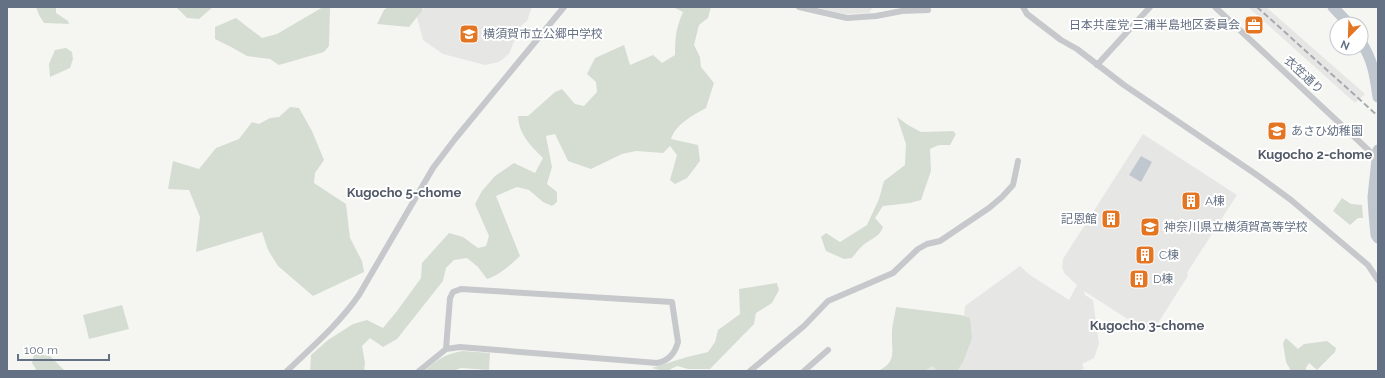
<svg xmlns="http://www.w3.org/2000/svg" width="1385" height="378" viewBox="0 0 1385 378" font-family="Raleway,'Noto Sans JP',sans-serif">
	<rect width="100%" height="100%" fill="#f5f6f2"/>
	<!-- built -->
	<g fill="#e6e6e5">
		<polygon points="425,7 532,7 527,21 520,27 509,54 499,62 485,65 443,54 423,40 417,17"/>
		<polygon points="815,7 873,7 869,13 845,14"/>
		<polygon points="1248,7 1266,7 1365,94 1355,103"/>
		<polygon points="1143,134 1237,195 1194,262 1187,273 1188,276 1184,282 1151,334 1084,291 1085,295 1093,300 1099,344 1094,358 1082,364 1084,369 1079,371 918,371 959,354 965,306 1020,266 1030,275 1069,300 1077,285 1065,274 1062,268 1063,259"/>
	</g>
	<!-- green -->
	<g fill="#d5ddd3">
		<polygon points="36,7 56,7 56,13 68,21 69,24 44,23 39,15"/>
		<polygon points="176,7 213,7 199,19 187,18"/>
		<polygon points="323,7 330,7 329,46 324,52 279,65 270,59 247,56 231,47 215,39 215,27 236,18 262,38 277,34"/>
		<polygon points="388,7 423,7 422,11 409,27 377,24 384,10"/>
		<path d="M673,7H711L708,18L699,25L694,45L700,57L701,67L714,83L706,108C692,116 676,124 671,139L698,145L700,161L687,178L675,184L670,180L677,155L670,146L663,153L636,151L622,154L591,169L568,161L555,134L546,136L552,167L547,184L557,192V202L552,206L543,202L529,190L517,187L496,196L520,256C510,265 500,275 487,279L478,267L467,258L454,260L446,268L443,281L397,339L383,347L370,338L362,346L365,363L364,371H310L311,355L328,340L353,324L367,320L383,328L397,311L421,278L422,263L449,233L463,237L478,248L486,246L489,236L475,204L482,191L495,176L514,163L535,173L543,158C531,146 519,135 518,116H528L555,92L562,89L575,104L584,106L597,92L596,82L587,74L595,58L624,45L630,65L653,55L662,63L675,55C675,37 676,28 683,12Z"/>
		<polygon points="66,48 72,52 73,59 70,68 50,77 49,64 55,50"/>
		<polygon points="290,107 299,108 312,131 324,160 315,173 314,183 346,204 350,238 362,261 364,272 313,296 278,266 268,250 262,232 196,252 200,217 189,190 168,189 173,161 199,169 216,148 239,139 252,122 259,124 270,118 279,117"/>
		<path d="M897,117L908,125L921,132L953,131L956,134L950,145H939L930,149L931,171L921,200L910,203L883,206L875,218L883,227C879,237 874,237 866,243C861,246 856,253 852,258L844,259L826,251L821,237L826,233L840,242L867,225L879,199L884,181L905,165L906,144Z"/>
		<polygon points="1342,198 1351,204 1362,205 1363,218 1358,218 1350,225 1333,211"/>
		<polygon points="777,283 779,290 772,303 756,313 754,324 710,369 688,369 677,366 667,371 664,371 652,368 687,357 708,352 715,342 718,330 740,314 739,289"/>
		<polygon points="122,305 129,329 89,339 83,315"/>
		<path d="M896,307L961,315L970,318L972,338L963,362L957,371H937L933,366L924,371H878C898,361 891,352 892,333C892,324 895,316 896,307Z"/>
		<polygon points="1286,338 1298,349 1304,344 1327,341 1336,348 1335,352 1317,370 1309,363 1306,368 1306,371 1291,371 1286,362 1283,343"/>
		<path d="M463,351L490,353L489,370L461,368L453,371H425C438,359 445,354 463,351Z"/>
		<polygon points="34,354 50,356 65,371 37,371 32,363"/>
	</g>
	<!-- water -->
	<polygon fill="#c0c7ce" points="1141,156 1152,162 1141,182 1129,175"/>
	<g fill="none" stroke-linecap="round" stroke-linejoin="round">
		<!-- river -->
		<g stroke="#c0c7ce" stroke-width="11">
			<polyline points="1333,7 1349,24"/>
			<path d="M1361,42C1373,60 1375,76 1378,97"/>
			<polyline points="1378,150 1373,197 1374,214 1376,235 1378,238"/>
		</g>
		<!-- tertiary -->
		<g stroke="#c6c8cc" stroke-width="6">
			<polyline points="799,7 847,18 876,16 902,11 928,10"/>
			<polyline points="1023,7 1027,14 1061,40 1077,49 1124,85 1257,175 1291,200 1368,265 1378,280"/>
			<polyline points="1215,7 1378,159"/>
			<polyline points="1097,65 1150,7"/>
			<path d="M287,371C313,346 338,325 359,295L433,168L455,139L564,7"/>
			<path d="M419,371L446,349L460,347L657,363C669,361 675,353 678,342L672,302L461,289L453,292L450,298L446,349"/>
			<polyline points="750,371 804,326 828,301 893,273 918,249 927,244 940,241 989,208 1002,197 1013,185 1018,161"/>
			<polyline points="804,371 828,350"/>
		</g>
		<!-- rail -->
		<polyline stroke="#a5a9b0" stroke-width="2" stroke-dasharray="6 3" stroke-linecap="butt" points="1257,7 1378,116"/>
	</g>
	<!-- icons -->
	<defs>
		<symbol id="office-square" viewBox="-11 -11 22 22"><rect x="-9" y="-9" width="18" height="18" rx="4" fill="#e47523" stroke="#fff"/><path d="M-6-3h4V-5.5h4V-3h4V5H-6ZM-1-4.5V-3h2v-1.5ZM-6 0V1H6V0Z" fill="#fff"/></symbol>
		<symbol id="school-square" viewBox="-11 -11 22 22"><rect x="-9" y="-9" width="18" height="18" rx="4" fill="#e47523" stroke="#fff"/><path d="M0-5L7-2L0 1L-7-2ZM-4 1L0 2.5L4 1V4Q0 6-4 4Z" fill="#fff"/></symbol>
		<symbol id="building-square" viewBox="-11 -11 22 22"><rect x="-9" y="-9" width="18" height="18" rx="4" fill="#e47523" stroke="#fff"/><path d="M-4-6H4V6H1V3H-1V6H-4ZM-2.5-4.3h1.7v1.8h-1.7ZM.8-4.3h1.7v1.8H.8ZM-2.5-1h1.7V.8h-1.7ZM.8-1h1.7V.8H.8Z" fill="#fff"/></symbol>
	</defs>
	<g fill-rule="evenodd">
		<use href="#office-square" x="1243" y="14" width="22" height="22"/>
		<use href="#school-square" x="458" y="23" width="22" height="22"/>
		<use href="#school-square" x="1266" y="120" width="22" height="22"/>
		<use href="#building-square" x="1180" y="190" width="22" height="22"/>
		<use href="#building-square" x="1100" y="208" width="22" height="22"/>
		<use href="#school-square" x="1139" y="216" width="22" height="22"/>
		<use href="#building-square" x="1134" y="244" width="22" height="22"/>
		<use href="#building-square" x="1128" y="268" width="22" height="22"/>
	</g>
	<g text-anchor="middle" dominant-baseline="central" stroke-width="4" stroke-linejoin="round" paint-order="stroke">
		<!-- poi labels -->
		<g font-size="12" fill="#647083" stroke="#fff" text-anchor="start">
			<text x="1240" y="25" text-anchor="end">日本共産党 三浦半島地区委員会</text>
			<text x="483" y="34">横須賀市立公郷中学校</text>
			<text x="1291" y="131">あさひ幼稚園</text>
			<text x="1205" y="201">A棟</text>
			<text x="1097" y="219" text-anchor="end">記恩館</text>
			<text x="1164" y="227">神奈川県立横須賀高等学校</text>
			<text x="1159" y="255">C棟</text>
			<text x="1153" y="279">D棟</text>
		</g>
		<!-- street labels -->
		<g font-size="12" fill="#647083" stroke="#fff">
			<text transform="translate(1304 75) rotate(43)">衣笠通り</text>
		</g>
		<!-- neighbourhood labels -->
		<g font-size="13" font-weight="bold" fill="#525a68" stroke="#fff">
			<text x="1315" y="154">Kugocho 2-chome</text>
			<text x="404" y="192">Kugocho 5-chome</text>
			<text x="1147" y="325">Kugocho 3-chome</text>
		</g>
	</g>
	<!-- border -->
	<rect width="1385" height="378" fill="none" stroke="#647083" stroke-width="16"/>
	<!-- north arrow -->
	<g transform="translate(1349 36) rotate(203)"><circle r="19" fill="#ffffff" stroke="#c1c6cd"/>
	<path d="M0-3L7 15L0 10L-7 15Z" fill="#e47523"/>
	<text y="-6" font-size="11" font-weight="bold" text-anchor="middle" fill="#647083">N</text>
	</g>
	<!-- scale -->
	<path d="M18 354v6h91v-6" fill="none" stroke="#647083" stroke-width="2"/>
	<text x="24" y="354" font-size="12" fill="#647083" stroke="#ffffff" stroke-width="3" paint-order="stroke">100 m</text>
</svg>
